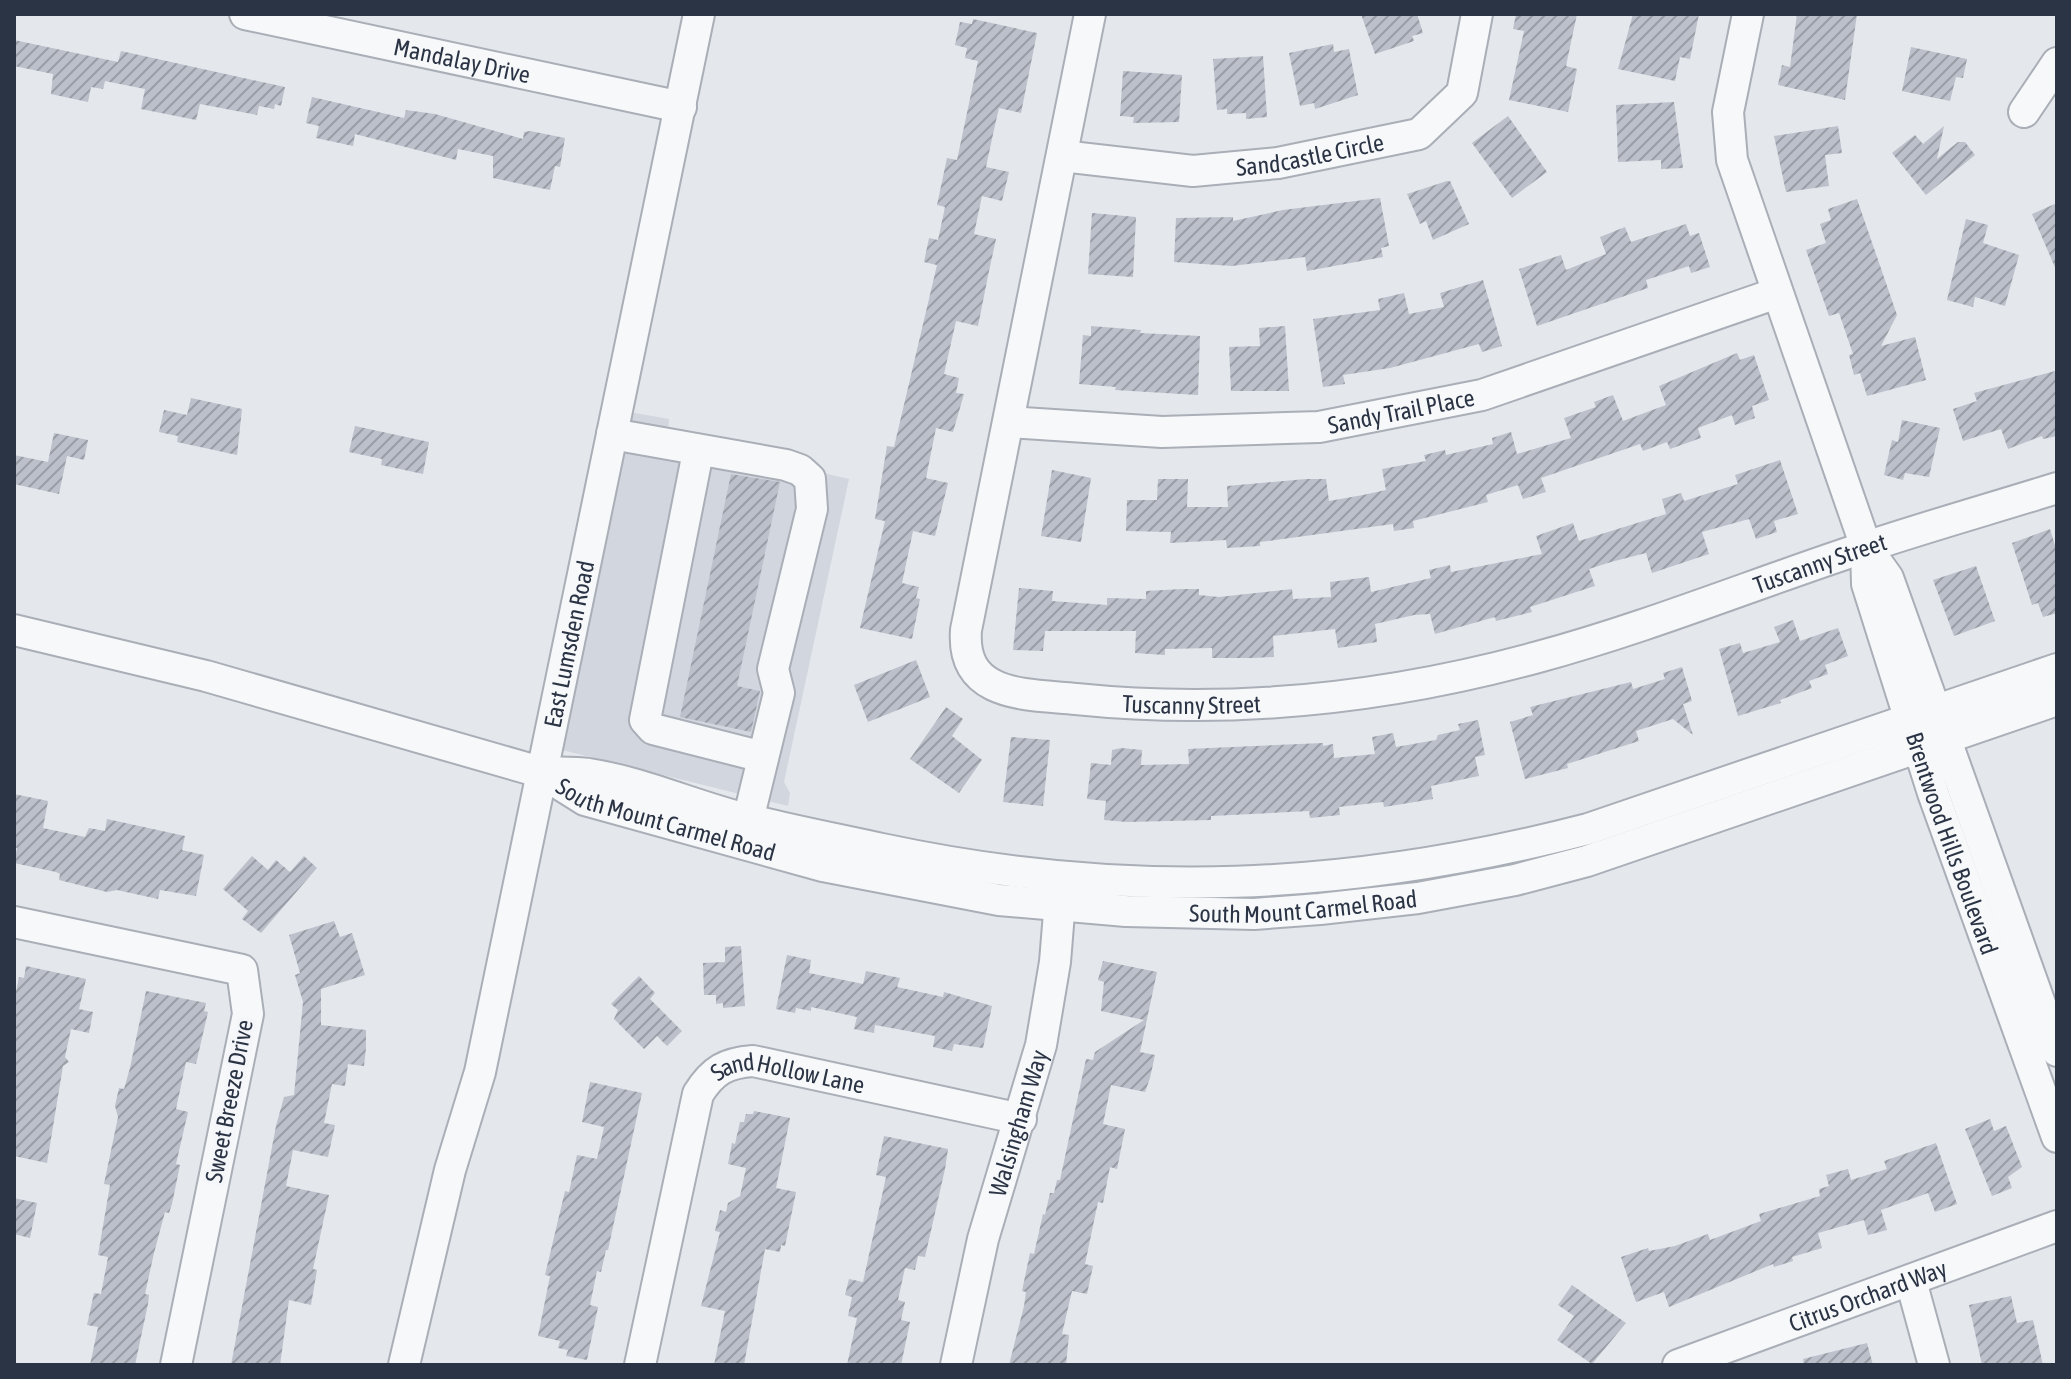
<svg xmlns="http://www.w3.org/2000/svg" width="2071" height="1379" viewBox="0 0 2071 1379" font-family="'Asap Condensed',sans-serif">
	<defs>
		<pattern id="building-hatch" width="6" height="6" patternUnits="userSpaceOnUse" patternTransform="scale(2)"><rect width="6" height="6" fill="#bbc0ca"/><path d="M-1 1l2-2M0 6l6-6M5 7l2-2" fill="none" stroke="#989da6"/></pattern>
	</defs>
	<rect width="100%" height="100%" fill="#e4e7ec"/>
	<!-- built -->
	<polygon fill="#d2d6de" points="629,412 669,419 668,433 676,439 849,479 784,782 790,793 788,806 558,749"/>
	<!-- building -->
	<g fill="url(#building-hatch)">
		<polygon points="1361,14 1417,14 1423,33 1412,36 1414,41 1375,54"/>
		<polygon points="1516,14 1577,14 1566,66 1577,69 1568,112 1509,100 1524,31 1513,29"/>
		<polygon points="1633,14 1699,14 1690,59 1680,57 1675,81 1618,69"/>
		<polygon points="1797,14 1857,14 1845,100 1778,85 1782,65 1790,67"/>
		<polygon points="973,19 1037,33 1021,113 999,108 995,125 986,167 1009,172 1002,201 982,196 974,234 996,239 989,271 978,326 956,321 944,374 959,378 956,393 964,394 953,432 936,428 926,478 948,483 935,536 913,531 902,583 919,587 916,598 920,599 912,639 860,628 885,521 875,519 887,446 894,447 937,265 924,262 929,238 938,240 945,207 937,205 947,158 957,160 978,61 965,58 967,48 955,45 960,22 972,24"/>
		<polygon points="14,40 118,62 121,51 285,87 281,106 275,104 274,109 259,106 257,115 200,104 196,120 141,109 145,89 105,81 103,89 91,87 88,102 51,94 53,74 14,66"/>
		<polygon points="1333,44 1334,52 1349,49 1358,95 1315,109 1314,103 1300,106 1289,53"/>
		<polygon points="1911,47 1967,59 1963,78 1956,77 1950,101 1902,91"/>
		<polygon points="1263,56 1267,117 1246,119 1246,113 1227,114 1227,109 1217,110 1213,59"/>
		<polygon points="1123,71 1182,75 1179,122 1133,123 1134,117 1120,116"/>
		<polygon points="312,97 404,118 406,110 435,114 523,139 524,132 530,131 565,138 560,167 555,166 550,190 493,178 493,156 458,149 456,160 355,134 353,146 316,138 319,126 306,123"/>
		<polygon points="1674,102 1683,168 1661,169 1661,160 1618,162 1616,105"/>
		<polygon points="1508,116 1547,172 1512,198 1472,143"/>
		<polygon points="1838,126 1842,153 1825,155 1829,186 1786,192 1774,136"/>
		<polygon points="1944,126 1937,159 1958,142 1965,142 1975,155 1926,195 1892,153 1915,135 1923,144"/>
		<polygon points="1447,181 1450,181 1469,224 1433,240 1426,221 1420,224 1407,194"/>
		<polygon points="1380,198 1389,246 1381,248 1383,257 1307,271 1305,257 1232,266 1174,262 1176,218 1233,217 1233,221 1283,210"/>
		<polygon points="1857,199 1897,315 1881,346 1915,337 1926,380 1867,396 1860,373 1854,375 1849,355 1853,354 1839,313 1829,316 1806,250 1826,243 1820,224 1831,220 1828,209"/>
		<polygon points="2057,203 2057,272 2032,214"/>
		<polygon points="1092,213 1136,217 1133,277 1088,274"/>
		<polygon points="1966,219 1988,225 1983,243 2019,255 2005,306 1975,297 1973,307 1947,300"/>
		<polygon points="1686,224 1690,236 1699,233 1710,267 1691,273 1689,266 1646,280 1648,288 1537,326 1519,269 1561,255 1566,270 1606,254 1600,237 1625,227 1631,242"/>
		<polygon points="1483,280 1502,346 1482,352 1479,344 1390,368 1343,375 1345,384 1323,387 1313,319 1380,310 1378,299 1404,293 1409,314 1444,307 1440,293"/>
		<polygon points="1091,326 1141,330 1140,333 1200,336 1198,395 1115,390 1116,387 1079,384 1083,335 1091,336"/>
		<polygon points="1285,326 1289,391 1231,391 1229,347 1260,346 1259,328"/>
		<polygon points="1737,353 1740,360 1754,355 1769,400 1752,406 1755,418 1735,425 1732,415 1698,428 1701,438 1670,449 1667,442 1643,451 1640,444 1541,478 1546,492 1523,499 1518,485 1486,495 1488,502 1413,521 1414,528 1394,531 1393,524 1260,542 1260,546 1227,548 1226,540 1170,543 1171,532 1126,531 1127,500 1157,500 1158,479 1188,479 1187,507 1228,507 1227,486 1306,479 1326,479 1329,501 1363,495 1386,490 1382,469 1426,461 1424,455 1445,450 1446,455 1493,444 1492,438 1511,432 1517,454 1571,438 1564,418 1596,407 1594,402 1613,395 1623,421 1666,405 1659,386"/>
		<polygon points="2055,371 2057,436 2043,439 2042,436 2008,449 2001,429 1963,441 1953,409 1977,401 1974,393"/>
		<polygon points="191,398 242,409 237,455 177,442 178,436 159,432 164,410 187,415"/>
		<polygon points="1902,420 1940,428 1929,477 1905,473 1903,480 1884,475 1892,440 1898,442"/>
		<polygon points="355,426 429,442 423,474 381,465 382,459 349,452"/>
		<polygon points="54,433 88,440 84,460 67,456 59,494 14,484 14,455 48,462"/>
		<polygon points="1780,460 1798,514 1774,521 1777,532 1756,539 1749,519 1702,532 1709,554 1652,573 1646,553 1611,562 1589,569 1595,586 1530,607 1532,612 1496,621 1495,617 1435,634 1430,614 1414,615 1375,624 1377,642 1338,648 1335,629 1273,636 1274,657 1252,658 1212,658 1212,648 1165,649 1165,655 1135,653 1136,631 1045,631 1043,651 1013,650 1019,588 1053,591 1052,601 1107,605 1107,598 1146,599 1146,591 1182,589 1199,589 1199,595 1219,597 1292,589 1293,599 1331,597 1330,582 1369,577 1371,592 1431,578 1429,570 1450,565 1451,572 1542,554 1536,536 1573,523 1579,541 1666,514 1662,499 1681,493 1684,501 1738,484 1735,475"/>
		<polygon points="1052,470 1091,478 1081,542 1041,536"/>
		<polygon points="731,474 780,482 737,686 760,691 751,732 680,717"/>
		<polygon points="2050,529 2057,552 2057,613 2043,617 2038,603 2032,605 2012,543"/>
		<polygon points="1976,566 1995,621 1954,636 1933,580"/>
		<polygon points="1793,620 1800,641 1838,628 1848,656 1825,665 1828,674 1809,681 1812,688 1780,700 1781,703 1738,716 1719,649 1740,643 1743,653 1780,642 1774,627"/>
		<polygon points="916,660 930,697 868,722 854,685"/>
		<polygon points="1682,667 1692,701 1683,704 1693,735 1673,719 1636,731 1639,741 1567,764 1568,768 1525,779 1510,722 1533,715 1530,707 1631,682 1633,689 1665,679 1663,673"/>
		<polygon points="946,707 963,719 952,736 982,760 959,793 910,759"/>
		<polygon points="1478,720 1485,755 1475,757 1479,776 1431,786 1433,799 1384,807 1383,802 1339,807 1340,815 1310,818 1309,811 1211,816 1211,820 1127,822 1104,820 1106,801 1087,799 1091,763 1111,765 1112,750 1121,748 1142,750 1141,765 1189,764 1188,749 1323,743 1323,746 1333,744 1334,758 1375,754 1372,737 1393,733 1396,747 1436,740 1438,735 1460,730 1458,724"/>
		<polygon points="1011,737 1050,740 1043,806 1003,802"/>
		<polygon points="14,794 48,801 43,828 85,837 89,828 105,831 107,819 185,836 182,850 204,855 196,896 160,890 158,899 117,890 107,892 59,880 60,874 56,872 14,863 17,848 14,847"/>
		<polygon points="252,856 268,870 276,860 290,872 304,856 317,868 261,933 242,919 248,911 223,889"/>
		<polygon points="334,921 340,937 352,933 365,975 321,989 321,1025 366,1030 366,1048 364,1066 348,1064 345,1086 332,1084 324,1123 335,1125 328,1157 293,1150 286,1186 329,1195 313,1269 317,1270 311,1305 289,1300 280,1365 231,1365 276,1126 284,1097 294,1095 303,1002 295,975 300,973 289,935"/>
		<polygon points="741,946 745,1006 723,1008 723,1003 716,1004 716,995 704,995 703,963 725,962 725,947"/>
		<polygon points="787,955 811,960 809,973 863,984 866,971 900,978 897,987 943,997 944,992 992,1006 983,1048 954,1044 952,1051 933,1047 935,1036 875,1025 874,1033 854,1029 857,1017 811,1007 811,1011 796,1008 795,1013 776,1009"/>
		<polygon points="1103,961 1157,972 1140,1052 1155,1055 1150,1078 1145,1092 1111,1085 1103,1124 1125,1129 1117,1169 1110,1167 1103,1203 1098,1202 1085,1264 1093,1266 1087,1294 1072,1291 1062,1334 1069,1335 1066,1365 1009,1365 1024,1306 1026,1292 1022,1291 1030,1253 1034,1254 1043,1214 1045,1215 1050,1193 1054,1193 1057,1180 1060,1180 1086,1059 1093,1060 1095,1052 1144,1020 1101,1011 1104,982 1098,980"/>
		<polygon points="26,966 86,979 79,1009 93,1012 89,1033 71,1029 65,1057 69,1062 63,1066 47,1163 14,1156 14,1002 19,977 24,978"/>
		<polygon points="639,976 655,993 650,999 682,1031 667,1046 657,1036 644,1049 614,1019 618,1010 611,1004"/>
		<polygon points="146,991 206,1003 204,1011 208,1012 196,1064 186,1062 176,1109 188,1112 176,1164 180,1165 172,1204 169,1213 165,1212 154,1253 145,1294 149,1295 148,1304 135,1365 90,1365 98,1327 87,1325 94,1293 101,1294 108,1257 98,1255 110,1185 104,1184 118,1117 115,1106 119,1088 124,1089 130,1068"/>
		<polygon points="590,1082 642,1093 608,1250 606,1250 601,1272 597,1271 590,1305 598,1307 587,1360 566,1356 568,1350 558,1348 560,1341 538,1336 550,1276 545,1275 565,1191 569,1192 577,1155 597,1159 604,1127 582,1122"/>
		<polygon points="754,1111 790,1118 776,1188 796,1192 785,1246 781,1245 780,1252 765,1249 744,1365 714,1365 725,1311 701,1306 720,1232 715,1231 720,1210 726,1212 728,1203 740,1196 746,1168 728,1164 732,1143 735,1144 740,1122 744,1122 746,1114 753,1114"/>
		<polygon points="1990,1119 1994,1131 2006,1126 2022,1167 2008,1177 2012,1188 1992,1196 1965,1129"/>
		<polygon points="884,1136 948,1149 945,1169 925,1257 918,1256 915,1270 905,1268 898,1300 905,1302 901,1320 910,1322 901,1365 847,1365 857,1318 848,1316 852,1297 845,1295 849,1279 863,1282 886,1177 876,1175"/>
		<polygon points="1936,1143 1957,1204 1935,1212 1928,1193 1881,1210 1887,1230 1868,1235 1864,1220 1818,1233 1822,1248 1792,1257 1793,1261 1774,1267 1773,1264 1669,1307 1664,1292 1636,1302 1621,1257 1648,1248 1649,1251 1675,1246 1708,1234 1710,1240 1761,1221 1759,1214 1820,1196 1819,1189 1829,1186 1826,1175 1848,1169 1851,1180 1887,1169 1884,1161"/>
		<polygon points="14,1198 37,1203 30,1238 14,1234"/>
		<polygon points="1572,1285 1626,1323 1592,1364 1557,1340 1574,1316 1558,1305"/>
		<polygon points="2011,1296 2017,1323 2033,1320 2043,1365 1982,1365 1969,1305"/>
		<polygon points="1867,1343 1873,1365 1804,1365 1803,1359"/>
	</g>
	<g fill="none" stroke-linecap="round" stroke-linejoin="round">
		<defs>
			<g id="minor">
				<path id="s1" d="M245,14L681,107"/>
				<path id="s2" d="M1090,14L966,630C961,698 1027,694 1076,699C1231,715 1388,698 1538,657C1649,627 1756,583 1866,547C1929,526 1993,508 2057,488"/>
				<polyline points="1748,14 1728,112 1732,160 1866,547 1888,578 2057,1051"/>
				<polyline points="2024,112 2057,63"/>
				<path id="s3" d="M1062,156L1193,171L1278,163L1419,134L1462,93L1477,14"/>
				<path id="s4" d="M1009,422L1162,432L1319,427L1482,395L1777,293"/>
				<polyline points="612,434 786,465 800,470 810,479 812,509 773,669 779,693 748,820"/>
				<polyline points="698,452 645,720 653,729 763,757"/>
				<path id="s5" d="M1866,547L1867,584L1933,793L2057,1137"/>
				<path d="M14,630L206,676L540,772C556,773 573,772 589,774C641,782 694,806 746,819C790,830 836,839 882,849C1125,901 1348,891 1588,829L2057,669"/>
				<path id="s6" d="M542,773L585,800L823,866L999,900L1126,911L1254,914L1320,909L1418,898L1515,880L1587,861L2057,700"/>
				<polyline points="14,922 242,970 248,1014 176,1365"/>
				<polyline points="1911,1281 1934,1365"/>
				<path id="s7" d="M404,1365L450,1170L480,1072L699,14"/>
				<path id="s8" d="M640,1365L698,1094C713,1070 726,1063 753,1061L1021,1119"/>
				<path id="s9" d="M956,1365L983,1239L1041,1045L1055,962L1061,888"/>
				<path id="s10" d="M1678,1365L2057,1226"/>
			</g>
		</defs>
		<!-- minor casing -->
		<use href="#minor" stroke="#a9aeb7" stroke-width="34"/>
		<!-- minor -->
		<use href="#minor" stroke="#f7f8fa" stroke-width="30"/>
	</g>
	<g text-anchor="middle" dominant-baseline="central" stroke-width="8" stroke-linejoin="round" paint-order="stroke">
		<!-- street labels -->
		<g font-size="24" fill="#2b3445" stroke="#f4f6f9">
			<text stroke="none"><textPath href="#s1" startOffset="222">Mandalay Drive</textPath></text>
			<text stroke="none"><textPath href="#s3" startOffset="250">Sandcastle Circle</textPath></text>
			<text stroke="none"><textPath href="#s4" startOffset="394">Sandy Trail Place</textPath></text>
			<text stroke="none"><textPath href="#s2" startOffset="1542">Tuscanny Street</textPath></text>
			<text stroke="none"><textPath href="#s7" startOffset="740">East Lumsden Road</textPath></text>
			<text stroke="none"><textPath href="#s2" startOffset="894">Tuscanny Street</textPath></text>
			<text stroke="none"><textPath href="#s6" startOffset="134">South Mount Carmel Road</textPath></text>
			<text stroke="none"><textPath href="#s5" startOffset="310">Brentwood Hills Boulevard</textPath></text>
			<text stroke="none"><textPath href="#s6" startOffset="782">South Mount Carmel Road</textPath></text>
			<text stroke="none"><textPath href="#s8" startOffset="380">Sand Hollow Lane</textPath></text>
			<text transform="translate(229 1101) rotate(-79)">Sweet Breeze Drive</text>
			<text stroke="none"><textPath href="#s9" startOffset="250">Walsingham Way</textPath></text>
			<text stroke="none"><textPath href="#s10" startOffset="202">Citrus Orchard Way</textPath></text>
		</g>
	</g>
	<!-- border -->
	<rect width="2071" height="1379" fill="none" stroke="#2b3445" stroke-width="32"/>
</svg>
